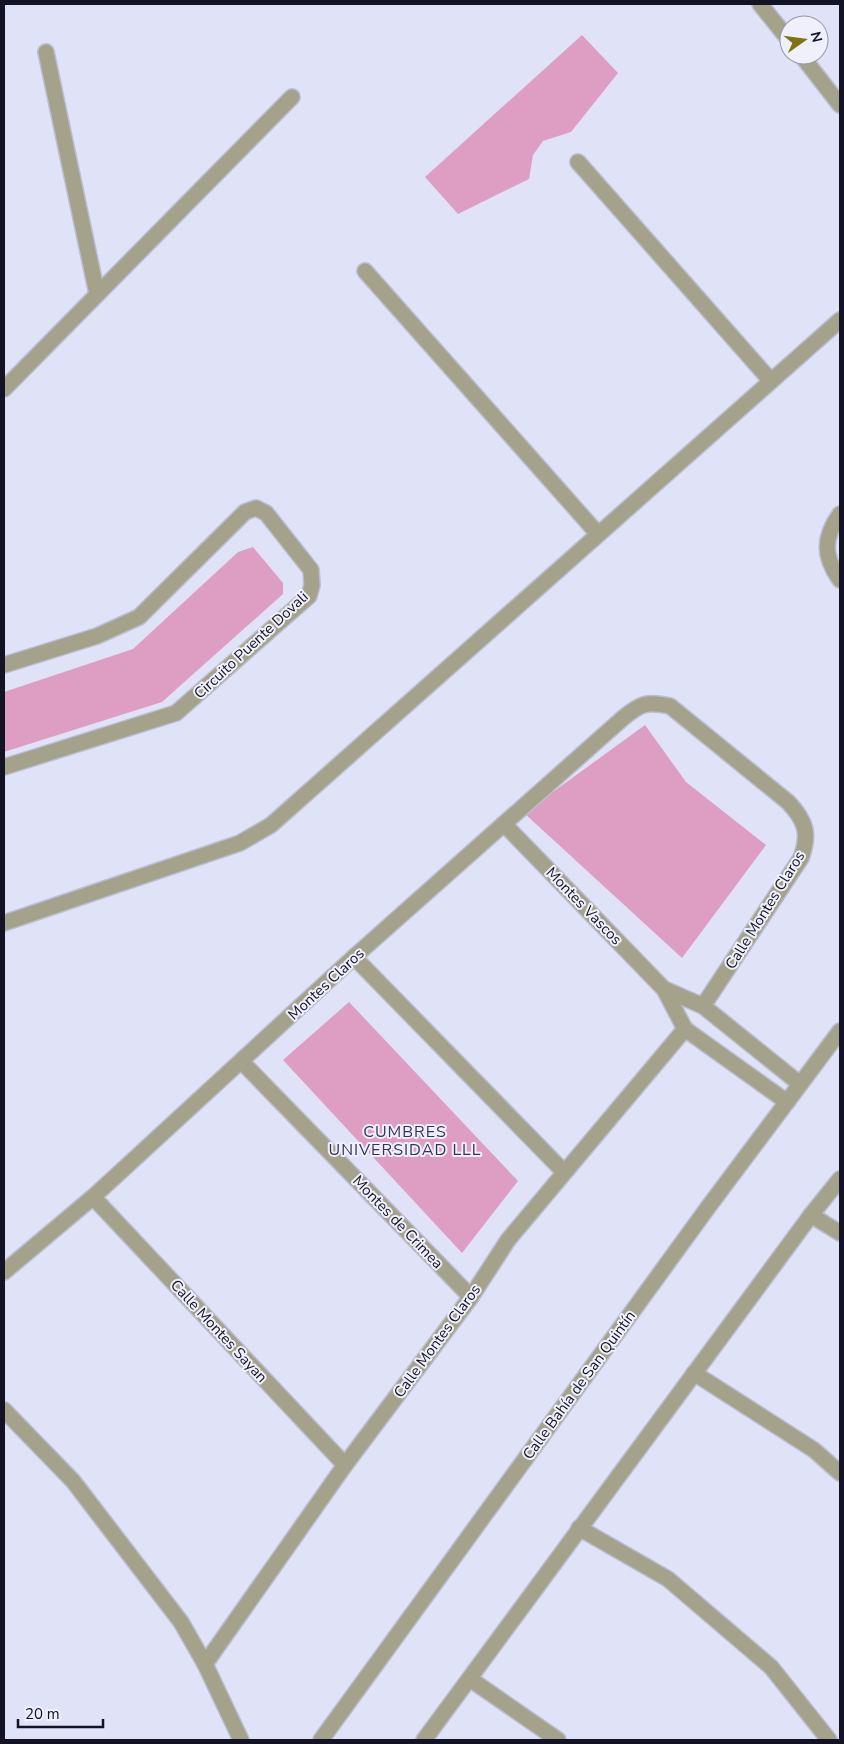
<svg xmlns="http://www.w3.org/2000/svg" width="844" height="1744" viewBox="0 0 844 1744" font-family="'Nunito Sans',sans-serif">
	<rect width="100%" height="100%" fill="#e0e2f7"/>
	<!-- green -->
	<g fill="#de9ec4">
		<polygon points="582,35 618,73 571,132 543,141 533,155 529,179 458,214 425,177"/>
		<polygon points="253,547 283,583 283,594 162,702 4,752 4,692 133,649 238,552"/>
		<polygon points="645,725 686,782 766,845 682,958 524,813"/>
		<polygon points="349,1002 518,1181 462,1253 283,1060"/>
	</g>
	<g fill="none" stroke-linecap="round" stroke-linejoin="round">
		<defs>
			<g id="minor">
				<polyline points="760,4 789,40"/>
				<polyline points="46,52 97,294"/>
				<polyline points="801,55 840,105"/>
				<polyline points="578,162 771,381"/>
				<polyline points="365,271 598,534"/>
				<polyline points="4,389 292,97"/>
				<path d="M840,514C823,538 823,556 840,580"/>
				<polyline points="4,665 97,636 139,617 245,512 256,508 266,513 311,570 312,585 309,596 176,713 4,767"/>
				<polyline points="504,824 664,989 685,1029 787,1102"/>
				<polyline points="4,923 240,843 271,825 840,320"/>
				<polyline points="354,957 564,1172"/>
				<polyline points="664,989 703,1006 800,1084"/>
				<polyline points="242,1062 471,1297"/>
				<polyline points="93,1197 345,1465"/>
				<polyline points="811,1215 840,1233"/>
				<path d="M4,1272L93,1197L354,957L623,718C641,703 648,701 670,706L788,802C806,821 810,834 801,858L703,1006"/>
				<polyline points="694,1373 814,1450 840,1473"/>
				<polyline points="4,1410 73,1481 181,1622 205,1664 241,1740"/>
				<polyline points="579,1528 668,1579 771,1667 829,1740"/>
				<polyline points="205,1664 345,1465 471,1297 508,1240 685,1029"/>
				<polyline points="470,1679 558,1740"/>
			</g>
			<g id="tertiary">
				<polyline points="321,1740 709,1206 840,1031"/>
				<polyline points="424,1740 811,1215 840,1179"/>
			</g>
		</defs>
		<!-- minor casing -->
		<use href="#minor" stroke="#bbbdd1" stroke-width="18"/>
		<!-- tertiary casing -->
		<use href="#tertiary" stroke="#bbbdd1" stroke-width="18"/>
		<!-- minor -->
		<use href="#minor" stroke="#a4a28b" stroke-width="15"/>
		<!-- tertiary -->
		<use href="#tertiary" stroke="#a4a28b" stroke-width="15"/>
	</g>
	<g text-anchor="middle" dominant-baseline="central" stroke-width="4" stroke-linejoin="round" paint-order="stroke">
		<!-- street labels -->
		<g font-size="15" fill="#131325" stroke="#eff0fb">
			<text transform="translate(251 645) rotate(-43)">Circuito Puente Dovali</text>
			<text transform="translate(584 906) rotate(46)">Montes Vascos</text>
			<text transform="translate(765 910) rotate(-58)">Calle Montes Claros</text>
			<text transform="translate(326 984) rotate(-43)">Montes Claros</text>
			<text transform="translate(398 1222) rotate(46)">Montes de Crimea</text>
			<text transform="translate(219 1331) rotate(47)">Calle Montes Sayan</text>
			<text transform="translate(437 1341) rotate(-54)">Calle Montes Claros</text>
			<text transform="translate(579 1385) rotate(-54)">Calle Bahía de San Quintín</text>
		</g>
		<!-- neighbourhood labels -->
		<g font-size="16" letter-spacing="1" fill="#34335c" stroke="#eff0fb">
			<text x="405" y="1132">CUMBRES<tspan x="405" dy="18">UNIVERSIDAD LLL</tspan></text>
		</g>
	</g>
	<!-- border -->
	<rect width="844" height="1744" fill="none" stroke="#131325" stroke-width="10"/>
	<!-- north arrow -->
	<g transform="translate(804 40) rotate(76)"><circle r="24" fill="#eff0fb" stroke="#9798a5"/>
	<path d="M0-4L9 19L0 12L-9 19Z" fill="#7d7314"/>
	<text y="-8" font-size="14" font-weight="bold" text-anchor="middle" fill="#131325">N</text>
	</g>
	<!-- scale -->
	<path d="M18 1719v8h85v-8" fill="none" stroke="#131325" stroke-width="2.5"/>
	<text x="25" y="1719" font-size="15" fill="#131325" stroke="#eff0fb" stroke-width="4" paint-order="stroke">20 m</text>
</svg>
